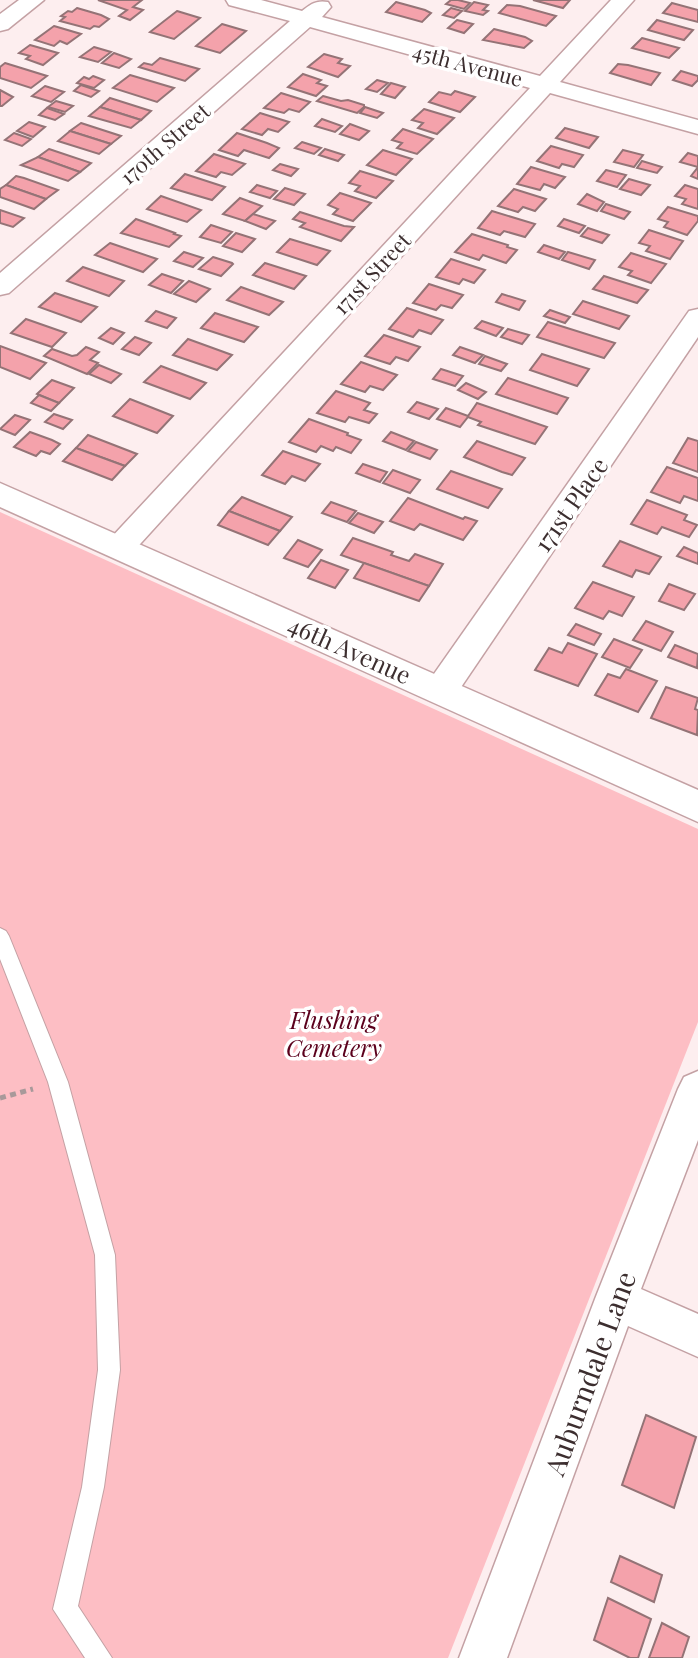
<svg xmlns="http://www.w3.org/2000/svg" width="698" height="1658" viewBox="0 0 698 1658" font-family="'Playfair Display',serif">
	<rect width="100%" height="100%" fill="#fdeeef"/>
	<!-- green -->
	<polygon fill="#fdbec4" points="0,512 698,829 698,1022 448,1658 0,1658"/>
	<!-- building -->
	<g fill="#f4a2ab" stroke="#947376" stroke-width="2">
		<polygon points="98,0 142,0 133,7 143,10 130,20 119,16 127,10"/>
		<polygon points="451,0 458,0 470,3 464,9 446,4"/>
		<polygon points="533,0 570,0 563,8"/>
		<polygon points="396,2 425,10 431,13 422,22 386,12"/>
		<polygon points="474,2 488,5 483,10 488,11 483,15 465,11"/>
		<polygon points="672,3 698,10 698,22 663,13"/>
		<polygon points="507,5 520,6 556,16 546,26 499,13"/>
		<polygon points="77,8 101,15 109,19 99,27 94,26 90,29 60,21 65,17 61,16 68,11 72,12"/>
		<polygon points="451,8 462,11 454,18 443,15"/>
		<polygon points="177,11 200,18 174,39 150,32"/>
		<polygon points="457,20 473,24 464,33 448,28"/>
		<polygon points="657,20 693,30 684,40 648,30"/>
		<polygon points="222,24 246,31 220,53 196,46"/>
		<polygon points="54,26 81,34 67,44 60,41 54,46 35,40"/>
		<polygon points="494,29 525,37 532,41 524,48 483,40"/>
		<polygon points="642,38 679,48 669,58 632,48"/>
		<polygon points="30,45 58,53 43,65 26,59 30,56 19,53"/>
		<polygon points="94,47 111,52 98,62 80,57"/>
		<polygon points="114,53 131,59 119,68 102,63"/>
		<polygon points="324,54 342,59 338,63 350,66 338,77 308,67"/>
		<polygon points="160,58 199,69 185,81 139,67 144,63 152,65"/>
		<polygon points="5,63 47,76 31,88 0,78 0,67"/>
		<polygon points="618,64 628,65 660,73 651,85 610,73"/>
		<polygon points="681,71 698,76 698,80 692,86 673,80"/>
		<polygon points="303,74 321,80 317,83 327,86 316,96 288,87"/>
		<polygon points="130,75 174,88 157,102 113,88"/>
		<polygon points="93,76 104,80 94,88 77,83 84,77 89,79"/>
		<polygon points="377,80 388,83 377,92 366,89"/>
		<polygon points="391,83 405,87 395,98 381,94"/>
		<polygon points="81,85 99,91 91,97 74,91"/>
		<polygon points="45,86 64,92 51,102 32,96"/>
		<polygon points="0,90 13,97 2,106 0,106"/>
		<polygon points="455,91 475,97 460,112 429,102 439,92 451,95"/>
		<polygon points="281,93 310,102 299,112 289,109 284,113 264,108"/>
		<polygon points="323,96 341,101 348,100 364,105 364,107 357,113 317,101"/>
		<polygon points="110,98 151,111 141,120 100,107"/>
		<polygon points="56,101 73,106 65,112 48,107"/>
		<polygon points="100,107 141,120 131,128 89,116"/>
		<polygon points="365,107 383,113 377,118 360,113"/>
		<polygon points="47,108 64,114 55,120 39,115"/>
		<polygon points="424,109 454,118 437,134 418,128 423,123 412,120"/>
		<polygon points="260,113 289,122 278,132 268,129 262,135 242,129"/>
		<polygon points="322,119 342,126 335,132 315,126"/>
		<polygon points="29,122 45,127 33,137 17,131"/>
		<polygon points="81,123 121,136 111,144 70,131"/>
		<polygon points="350,124 369,131 359,140 340,134"/>
		<polygon points="565,128 598,137 589,148 556,138"/>
		<polygon points="403,129 433,139 417,154 397,148 402,143 392,140"/>
		<polygon points="70,131 111,144 99,154 58,141"/>
		<polygon points="14,133 31,139 22,146 5,140"/>
		<polygon points="237,133 267,143 279,148 269,158 244,150 238,156 219,150"/>
		<polygon points="302,142 321,148 314,154 295,148"/>
		<polygon points="551,146 583,155 574,167 562,164 559,168 537,161"/>
		<polygon points="49,149 91,163 80,172 38,157"/>
		<polygon points="325,149 344,155 338,161 319,155"/>
		<polygon points="383,150 412,159 396,175 367,165"/>
		<polygon points="623,150 643,155 634,167 614,162"/>
		<polygon points="688,153 698,156 698,179 691,176 698,167 680,162"/>
		<polygon points="214,154 245,164 232,175 221,172 216,177 196,171"/>
		<polygon points="38,157 80,172 68,181 21,165"/>
		<polygon points="642,161 662,167 657,173 637,168"/>
		<polygon points="280,164 298,169 291,176 273,170"/>
		<polygon points="531,167 565,177 555,188 544,184 540,190 517,184"/>
		<polygon points="606,170 626,175 617,187 597,181"/>
		<polygon points="360,171 393,181 376,198 355,191 360,186 349,183"/>
		<polygon points="185,174 225,187 212,200 171,188"/>
		<polygon points="16,176 24,178 58,190 46,199 6,185"/>
		<polygon points="629,179 650,185 641,195 620,189"/>
		<polygon points="6,185 46,199 34,209 0,197 0,189"/>
		<polygon points="257,185 277,191 270,198 250,192"/>
		<polygon points="685,185 698,189 698,209 682,204 686,199 675,196"/>
		<polygon points="285,188 305,194 294,205 274,199"/>
		<polygon points="514,189 546,199 535,211 523,207 518,212 498,206"/>
		<polygon points="340,193 371,203 353,221 333,214 338,209 328,205"/>
		<polygon points="587,194 604,202 597,211 578,204"/>
		<polygon points="161,196 201,210 187,222 147,209"/>
		<polygon points="240,198 262,206 245,221 223,214"/>
		<polygon points="606,204 630,212 624,219 601,211"/>
		<polygon points="668,207 698,216 698,221 687,235 664,227 668,222 658,219"/>
		<polygon points="0,210 24,218 13,227 0,223"/>
		<polygon points="492,211 535,224 525,237 504,231 500,235 478,228"/>
		<polygon points="300,212 344,226 354,227 341,241 300,227 305,223 293,219"/>
		<polygon points="253,214 275,221 266,229 245,221"/>
		<polygon points="136,219 175,233 174,234 181,236 169,247 121,233"/>
		<polygon points="564,219 585,226 579,233 558,226"/>
		<polygon points="211,225 232,232 221,243 200,237"/>
		<polygon points="588,228 609,235 602,243 581,236"/>
		<polygon points="649,230 683,241 670,259 646,251 650,246 639,243"/>
		<polygon points="236,233 255,239 242,252 223,246"/>
		<polygon points="472,234 508,245 507,247 517,250 506,263 483,255 479,260 455,252"/>
		<polygon points="290,239 330,251 317,265 277,252"/>
		<polygon points="110,243 157,259 143,272 95,255"/>
		<polygon points="544,245 565,252 559,259 538,252"/>
		<polygon points="184,252 203,258 193,267 174,261"/>
		<polygon points="568,252 595,260 589,269 562,260"/>
		<polygon points="631,253 666,264 651,283 628,275 632,271 619,267"/>
		<polygon points="213,257 232,263 233,264 221,276 199,269"/>
		<polygon points="451,259 485,270 474,283 463,279 459,284 436,277"/>
		<polygon points="265,263 306,276 294,289 253,275"/>
		<polygon points="83,267 124,281 109,296 67,281"/>
		<polygon points="162,274 183,281 171,293 149,285"/>
		<polygon points="604,276 648,290 637,303 593,289"/>
		<polygon points="189,281 210,289 196,302 174,294"/>
		<polygon points="429,284 463,295 452,308 441,305 436,310 413,303"/>
		<polygon points="241,287 283,302 269,315 227,300"/>
		<polygon points="55,293 97,307 81,322 39,307"/>
		<polygon points="502,294 525,301 519,310 496,302"/>
		<polygon points="583,301 629,316 619,329 573,314"/>
		<polygon points="407,308 443,320 431,334 419,330 413,337 389,329"/>
		<polygon points="550,310 570,317 565,323 544,316"/>
		<polygon points="156,311 176,318 167,328 146,321"/>
		<polygon points="215,313 258,327 244,342 201,328"/>
		<polygon points="26,319 66,333 52,347 11,333"/>
		<polygon points="482,321 503,328 496,336 475,328"/>
		<polygon points="548,322 615,343 604,358 537,337"/>
		<polygon points="111,328 124,333 113,344 99,338"/>
		<polygon points="508,329 529,335 522,344 501,337"/>
		<polygon points="384,335 420,347 408,361 396,357 390,364 365,356"/>
		<polygon points="135,337 151,343 139,355 122,349"/>
		<polygon points="188,339 232,355 217,370 173,355"/>
		<polygon points="0,346 46,363 30,379 0,367"/>
		<polygon points="86,347 99,352 90,360 98,363 87,374 44,356 52,349 72,356 77,355"/>
		<polygon points="460,347 483,355 475,363 453,355"/>
		<polygon points="542,354 589,369 577,386 530,370"/>
		<polygon points="485,356 507,364 501,371 479,364"/>
		<polygon points="361,362 397,375 383,390 370,386 365,392 341,384"/>
		<polygon points="99,365 121,374 111,383 89,374"/>
		<polygon points="161,366 206,383 190,399 144,382"/>
		<polygon points="441,369 463,376 455,386 433,379"/>
		<polygon points="508,378 568,398 557,414 496,394"/>
		<polygon points="52,380 74,388 59,403 37,394"/>
		<polygon points="466,383 486,392 478,399 458,390"/>
		<polygon points="336,391 370,403 364,410 377,414 369,423 349,417 345,422 317,413"/>
		<polygon points="39,395 59,403 51,411 31,403"/>
		<polygon points="130,399 173,416 157,433 113,416"/>
		<polygon points="417,402 438,409 429,419 408,412"/>
		<polygon points="477,403 547,427 535,444 478,425 481,422 468,417 460,427 437,419 446,408 468,416"/>
		<polygon points="54,414 72,420 63,429 45,422"/>
		<polygon points="15,415 30,420 15,435 0,429"/>
		<polygon points="309,419 348,433 347,435 361,440 351,453 336,447 333,451 321,446 316,452 289,442"/>
		<polygon points="30,432 52,440 60,444 50,454 41,451 36,456 14,447"/>
		<polygon points="391,432 414,441 406,450 383,441"/>
		<polygon points="88,435 137,454 125,466 76,448"/>
		<polygon points="688,438 698,441 698,472 673,463"/>
		<polygon points="477,441 525,458 512,475 502,472 464,457"/>
		<polygon points="416,442 437,450 430,459 408,451"/>
		<polygon points="76,448 125,466 112,480 63,461"/>
		<polygon points="283,451 320,464 305,481 292,476 285,484 262,475"/>
		<polygon points="363,464 387,472 380,482 356,473"/>
		<polygon points="667,467 698,478 698,501 684,496 680,503 651,492"/>
		<polygon points="393,470 420,480 410,493 383,483"/>
		<polygon points="451,471 502,489 488,508 437,489"/>
		<polygon points="242,497 292,517 280,531 229,511"/>
		<polygon points="408,498 463,519 465,517 477,521 463,540 420,524 414,530 390,521"/>
		<polygon points="647,500 687,515 684,520 697,525 689,537 662,527 657,534 631,524"/>
		<polygon points="331,502 356,511 347,522 322,513"/>
		<polygon points="229,511 280,531 268,545 218,525"/>
		<polygon points="358,513 383,522 374,533 349,523"/>
		<polygon points="353,538 393,552 391,555 409,561 415,554 443,564 429,586 341,555"/>
		<polygon points="298,540 322,550 308,567 284,558"/>
		<polygon points="620,541 661,557 649,574 636,570 632,577 603,566"/>
		<polygon points="684,547 698,553 698,564 677,556"/>
		<polygon points="321,560 348,570 335,588 308,578"/>
		<polygon points="364,563 429,586 419,601 354,578"/>
		<polygon points="593,582 634,597 622,616 609,611 603,619 575,608"/>
		<polygon points="669,584 695,594 684,610 659,601"/>
		<polygon points="646,621 673,632 661,651 633,640"/>
		<polygon points="576,624 601,634 594,645 568,635"/>
		<polygon points="614,639 642,650 630,668 602,657"/>
		<polygon points="568,643 597,654 578,686 535,670 549,648 562,653"/>
		<polygon points="675,645 698,654 697,668 668,657"/>
		<polygon points="626,669 657,681 638,712 595,695 608,674 620,678"/>
		<polygon points="666,687 698,698 695,709 698,710 697,735 651,718"/>
		<polygon points="646,1415 696,1437 674,1508 622,1485"/>
		<polygon points="620,1556 662,1575 654,1602 611,1582"/>
		<polygon points="608,1598 651,1619 638,1658 630,1658 594,1640"/>
		<polygon points="662,1623 689,1637 682,1658 649,1658"/>
	</g>
	<g fill="none" stroke-linecap="round" stroke-linejoin="round">
		<defs>
			<polygon id="service" points="0,928 6,931 9,936 68,1082 115,1255 120,1370 104,1487 78,1606 112,1658 85,1658 53,1609 82,1487 98,1370 95,1255 48,1082 0,959"/>
			<g id="minor">
				<polygon points="19,0 44,0 8,29 0,31 0,14"/>
				<path d="M226,0H261L302,11C311,4 316,0 328,2L331,7L322,17L540,76L611,0H634L560,82L698,120V134L550,93L131,554L120,558L109,554L105,547L109,540L530,88L310,27L9,293L0,295V273L290,21L229,5Z"/>
				<polygon points="698,309 698,337 453,699 441,702 429,699 425,690 429,681 689,311"/>
				<polygon points="698,1071 698,1140 641,1289 698,1314 698,1357 628,1326 507,1658 459,1658 595,1299 678,1089 684,1077"/>
			</g>
			<polygon id="tertiary" points="0,483 698,790 698,822 0,507"/>
		</defs>
		<!-- service casing -->
		<use href="#service" stroke="#c4a1a4" stroke-width="2"/>
		<!-- minor casing -->
		<use href="#minor" stroke="#c4a1a4" stroke-width="3"/>
		<!-- tertiary casing -->
		<use href="#tertiary" stroke="#c4a1a4" stroke-width="3"/>
		<!-- path -->
		<polyline stroke="#a8999a" stroke-width="5" stroke-dasharray="6 4.5" stroke-linecap="butt" points="0,1098 33,1089"/>
		<!-- service -->
		<use href="#service" fill="#fff" fill-rule="evenodd"/>
		<!-- minor -->
		<use href="#minor" fill="#fff" fill-rule="evenodd"/>
		<!-- tertiary -->
		<use href="#tertiary" fill="#fff" fill-rule="evenodd"/>
	</g>
	<g text-anchor="middle" dominant-baseline="central" stroke-width="7" stroke-linejoin="round" paint-order="stroke">
		<!-- far-street labels -->
		<g font-size="21" fill="#3c2e2f" stroke="#fff">
			<text transform="translate(468 64) rotate(15)">45th Avenue</text>
			<text transform="translate(164 143) rotate(-41)">170th Street</text>
			<text transform="translate(371 273) rotate(-47)">171st Street</text>
		</g>
		<!-- street labels -->
		<g font-size="24" fill="#3c2e2f" stroke="#fff">
			<text transform="translate(570 504) rotate(-55)">171st Place</text>
			<text transform="translate(350 649) rotate(24)">46th Avenue</text>
		</g>
		<!-- park labels -->
		<g font-size="24" font-style="italic" fill="#5b001c" stroke="#fff">
			<text x="334" y="1019">Flushing<tspan x="334" dy="28">Cemetery</tspan></text>
		</g>
		<!-- near-street labels -->
		<g font-size="28" fill="#3c2e2f" stroke="#fff">
			<text transform="translate(589 1373) rotate(-70)">Auburndale Lane</text>
		</g>
	</g>
</svg>
